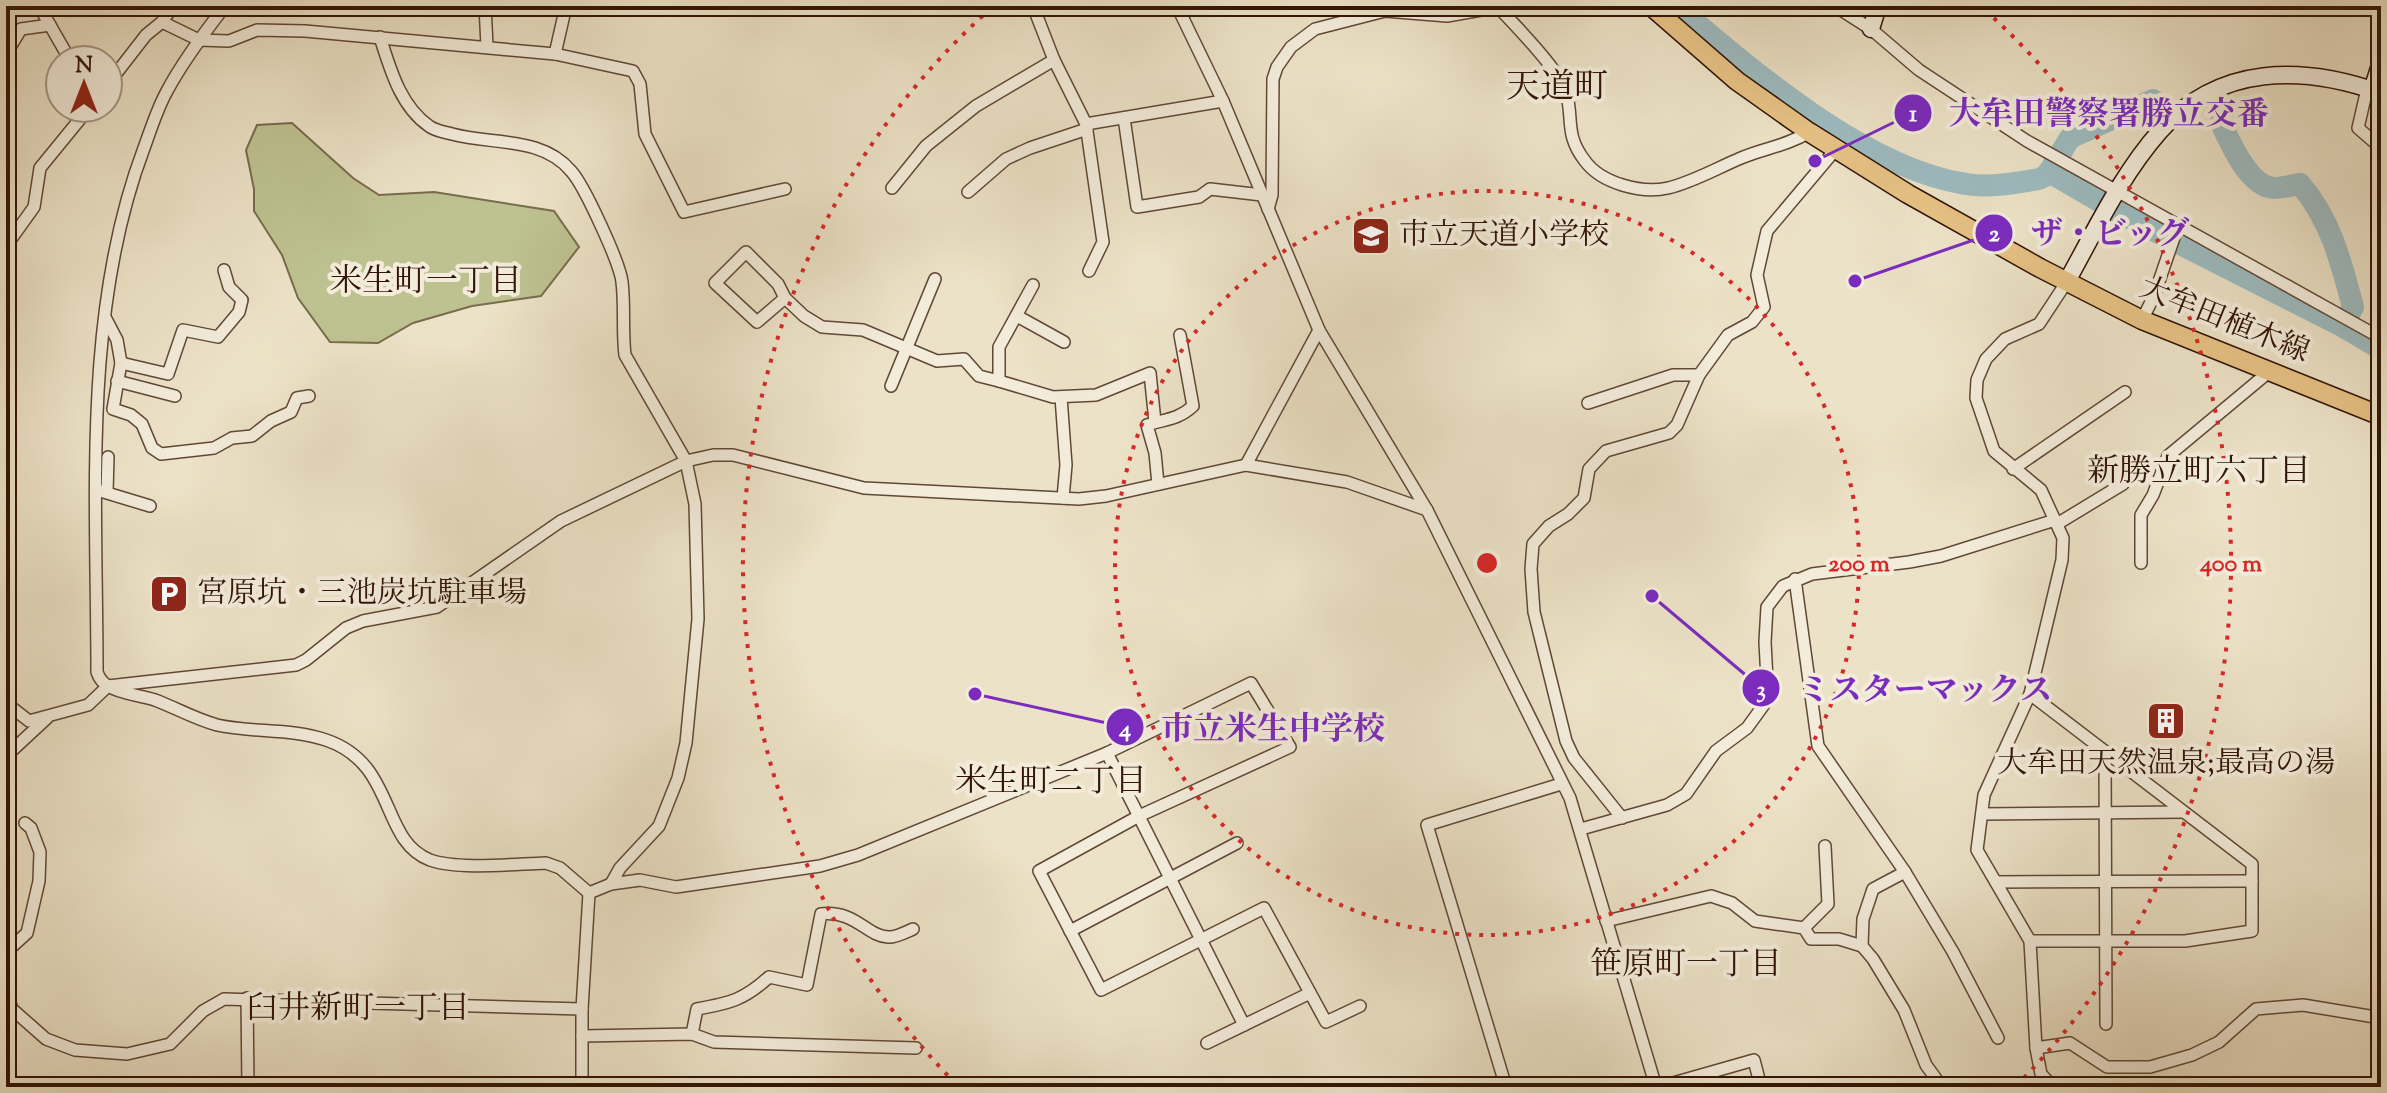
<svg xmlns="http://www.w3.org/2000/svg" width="2387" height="1093" viewBox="0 0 2387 1093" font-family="'Sorts Mill Goudy','Noto Serif JP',serif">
	<rect width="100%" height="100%" fill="#ece2c7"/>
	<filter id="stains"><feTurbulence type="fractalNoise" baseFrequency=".0025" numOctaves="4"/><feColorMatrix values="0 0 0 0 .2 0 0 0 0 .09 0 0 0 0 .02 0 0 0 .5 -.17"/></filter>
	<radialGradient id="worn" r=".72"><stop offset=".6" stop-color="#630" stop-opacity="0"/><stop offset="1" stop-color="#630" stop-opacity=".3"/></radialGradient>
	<!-- green -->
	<polygon fill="#bec291" stroke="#786c4c" stroke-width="2" points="292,123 353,178 379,195 434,192 554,211 579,247 541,296 472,306 413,323 378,343 330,342 298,298 282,255 254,211 254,189 246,150 257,125"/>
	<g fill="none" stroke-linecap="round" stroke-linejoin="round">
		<!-- river -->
		<g stroke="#9dbbc0" stroke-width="22">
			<path d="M1676,6C1752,71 1866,169 1966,184C1989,188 2017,183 2039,179L2047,175L2070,138L2153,100"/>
			<path d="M2221,123C2230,143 2249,187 2274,188C2282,188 2292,185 2300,184C2331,220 2341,262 2353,307L2342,326L2381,349"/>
			<polyline points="2049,172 2125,216 2342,326"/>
		</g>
		<defs>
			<g id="street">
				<polyline points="39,6 70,60"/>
				<path d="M225,6C204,33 183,61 167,91C157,109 151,129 144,148C82,312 97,500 97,672C99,678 103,683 108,686C121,694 140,695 155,700C176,708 195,719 217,725C253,733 291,728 326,740C397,764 379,840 430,860C458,870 514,864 546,863L560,868L589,893"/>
				<polyline points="485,6 487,46"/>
				<polyline points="1033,6 1054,60 1086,124 1103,242 1089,271"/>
				<polyline points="1177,6 1223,101 1319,330 1427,510 1570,798 1656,1087"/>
				<polyline points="1835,6 1871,29 1919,70 2027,141 2381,338"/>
				<polyline points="162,22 199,40 229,41 257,30 305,31 555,54 633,71 640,84 645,134 684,212 785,189"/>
				<path d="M380,37C390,68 400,106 429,126C435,131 445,132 452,134C492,145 542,136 571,171C584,185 620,263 622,282C625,306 622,330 625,355L686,461L695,504L698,619L686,743L678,778L659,826L620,868L611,884"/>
				<polyline points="6,54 21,29 50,25"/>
				<polyline points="555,54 566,6"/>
				<polyline points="108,84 146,35 162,22 173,6"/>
				<polyline points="2367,89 2358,128 2381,148"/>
				<polyline points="1124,118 1137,207 1199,197 1210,189 1262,195"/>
				<polyline points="1086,124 1223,101"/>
				<polyline points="892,188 926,146 976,106 1054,60"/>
				<polyline points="968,192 1006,159 1030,148 1087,129"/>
				<path d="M1268,209L1272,195L1273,79L1277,67L1291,47L1315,29L1385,11L1447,16L1498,7C1514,24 1561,72 1566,92C1574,119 1564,134 1585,161C1601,183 1641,194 1668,188C1693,182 1717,168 1741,158C1764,148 1787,146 1809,132"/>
				<polyline points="6,246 34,207 40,168 89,108"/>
				<polyline points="1033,285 999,347 999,381 1053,397 1096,395 1150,373 1155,422"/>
				<polyline points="785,298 757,322 715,283 746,252 778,284 785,298 804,316 822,327 863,330 937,361 964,359 979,376 999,381"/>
				<polyline points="1017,316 1064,342"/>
				<polyline points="106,319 117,340 121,363 113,409 131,415 142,424 152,448 161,454 214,448 232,438 252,436 271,421 291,412 297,398 309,396"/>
				<polyline points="2142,320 2154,296 2178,226"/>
				<polyline points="121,363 168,374 183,330 218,337 239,312 242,300 229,287 224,270"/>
				<polyline points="117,381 175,396"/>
				<polyline points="891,386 935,279"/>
				<polyline points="1061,397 1066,465 1063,498"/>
				<polyline points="1588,403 1673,375 1699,375"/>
				<polyline points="1246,465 1319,330"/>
				<polyline points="2013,469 2125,392"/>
				<path d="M1158,484L1155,453L1147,425C1165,419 1178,420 1193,406L1180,335"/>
				<polyline points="97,490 150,506"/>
				<polyline points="107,492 108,457"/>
				<polyline points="2057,524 2123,484"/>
				<polyline points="2141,563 2141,515 2153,495 2168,456 2270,371"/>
				<polyline points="1795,579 1818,746 1905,872 1953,952 1998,1038"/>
				<polyline points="6,703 29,721 88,705 108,686 296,665 306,660 346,628 363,621 437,607 561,521 686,461 713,455 733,455 864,488 1079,499 1106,496 1246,465 1347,482 1427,510"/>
				<polyline points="1107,753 1244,1025"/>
				<polyline points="2105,753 2106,1024"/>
				<polyline points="6,756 47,718"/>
				<polyline points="1982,814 2183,812"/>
				<polyline points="1622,818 1574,758 1566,741 1534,612 1531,569 1533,544 1549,526 1568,514 1584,498 1589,469 1606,451 1669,433 1677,425 1699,375 1728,335 1752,322 1764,307 1757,275 1767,231 1836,149"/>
				<polyline points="1581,829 1667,805 1686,794 1716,751 1747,728 1768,699 1765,642 1767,607 1783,586 1812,574 1909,562 1941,556 2055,520"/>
				<polyline points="1996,882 2252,881"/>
				<polyline points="589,893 611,884 640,880 676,887 820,866 858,855 1107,753 1251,683 1290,747 1139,816 1039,871 1101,990 1264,908 1326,1022 1360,1006"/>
				<polyline points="1606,921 1711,896 1732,903 1755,921 1804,928 1811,939 1839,939 1862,946 1873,959 1904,1010 1926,1065 1942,1087"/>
				<polyline points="1804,928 1828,904 1825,846"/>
				<polyline points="1070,931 1237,843"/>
				<polyline points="2030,941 2185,941 2252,931 2252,864 2030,694"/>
				<polyline points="1862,946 1863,919 1873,889 1905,872"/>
				<polyline points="6,952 27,933 39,881 40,852 31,828 25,823"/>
				<polyline points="6,990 12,1009 46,1039 75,1050 127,1054 170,1044 203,1011 224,999 582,1009"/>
				<polyline points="247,998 248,1087"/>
				<path d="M692,1034L697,1009C730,1003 744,1000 769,977L807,985L821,914C856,910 866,936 888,937C895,938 906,932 913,929"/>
				<polyline points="582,1036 692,1034 714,1042 916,1048"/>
				<polyline points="1207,1043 1310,993"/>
				<polyline points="2036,1048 2070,1043 2107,1067 2150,1067 2192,1055 2219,1042 2256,1009 2303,1005 2381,1018"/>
				<polyline points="1402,1085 1402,1087"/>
				<polyline points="582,1087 582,1009 589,893"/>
				<polyline points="1506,1087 1427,825 1561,784"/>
				<polyline points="1659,1087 1754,1060 1761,1087"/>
				<polyline points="2053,1087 2041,1074 2036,1048 2030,941 1977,850 1984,795 2030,694 2062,560 2063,538 2041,490 1994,451 1976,398 1977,380 1986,359 2005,339 2039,324 2066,283"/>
			</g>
			<g id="secondary">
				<polyline points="1871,29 1878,6"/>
				<polyline points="2372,90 2381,62"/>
				<path d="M2066,283C2095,231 2121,175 2160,131C2219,64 2303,65 2381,93"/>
			</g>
			<polyline id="primary" points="1651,6 1737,81 1809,132 1908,194 2040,268 2142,320 2381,416"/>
		</defs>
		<!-- street casing -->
		<use href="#street" stroke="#604836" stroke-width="14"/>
		<!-- secondary casing -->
		<use href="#secondary" stroke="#321506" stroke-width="19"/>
		<!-- primary casing -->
		<use href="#primary" stroke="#321506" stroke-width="21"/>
		<!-- street -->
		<use href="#street" stroke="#f3ecdb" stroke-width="11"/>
		<!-- secondary -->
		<use href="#secondary" stroke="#f3ecdb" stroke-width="16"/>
		<!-- primary -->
		<use href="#primary" stroke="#e6c184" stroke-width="18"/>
	</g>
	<!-- distance rings -->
	<g fill="none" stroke="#d62828" stroke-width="4" stroke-dasharray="4 8">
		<circle cx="1487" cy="563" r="372"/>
		<path d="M956 1084A744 744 0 0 1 989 10M1985 10A744 744 0 0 1 2018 1084"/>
	</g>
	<!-- icons -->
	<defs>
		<symbol id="school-square" viewBox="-11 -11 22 22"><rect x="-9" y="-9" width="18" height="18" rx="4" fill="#8f2418" stroke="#f3ecdb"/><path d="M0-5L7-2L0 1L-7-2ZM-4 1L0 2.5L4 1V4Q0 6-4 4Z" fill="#fff"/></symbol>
		<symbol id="parking-square" viewBox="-11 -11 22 22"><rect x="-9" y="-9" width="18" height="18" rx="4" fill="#8f2418" stroke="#f3ecdb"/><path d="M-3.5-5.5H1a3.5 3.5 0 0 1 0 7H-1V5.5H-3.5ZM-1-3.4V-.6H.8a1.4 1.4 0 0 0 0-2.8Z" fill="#fff"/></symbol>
		<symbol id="building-square" viewBox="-11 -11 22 22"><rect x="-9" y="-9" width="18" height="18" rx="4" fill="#8f2418" stroke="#f3ecdb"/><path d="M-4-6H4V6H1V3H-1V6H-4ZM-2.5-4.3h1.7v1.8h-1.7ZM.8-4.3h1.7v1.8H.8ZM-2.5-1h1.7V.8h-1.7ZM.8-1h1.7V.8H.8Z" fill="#fff"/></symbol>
	</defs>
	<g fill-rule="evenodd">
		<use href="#school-square" x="1349" y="214" width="44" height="44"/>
		<use href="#parking-square" x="147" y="572" width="44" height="44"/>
		<use href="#building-square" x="2144" y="699" width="44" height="44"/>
	</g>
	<g text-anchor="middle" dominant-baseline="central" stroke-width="8" stroke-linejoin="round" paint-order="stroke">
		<!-- poi labels -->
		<g font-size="30" fill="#321506" stroke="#f3ecdb" text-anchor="start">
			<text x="1399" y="236">市立天道小学校</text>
			<text x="197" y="594">宮原坑・三池炭坑駐車場</text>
			<text x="2166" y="764" text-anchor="middle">大牟田天然温泉;最高の湯</text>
		</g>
		<!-- street labels -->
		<g font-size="30" fill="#321506" stroke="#f3ecdb">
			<text transform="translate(2224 321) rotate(22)">大牟田植木線</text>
		</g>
		<!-- neighbourhood labels -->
		<g font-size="32" fill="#321506" stroke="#f3ecdb">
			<text x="426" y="283">米生町一丁目</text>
			<text x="2199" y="473">新勝立町六丁目</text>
			<text x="1051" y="783">米生町二丁目</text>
			<text x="1686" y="966">笹原町一丁目</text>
			<text x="358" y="1010">臼井新町一丁目</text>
		</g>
		<!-- quarter labels -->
		<g font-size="34" fill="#321506" stroke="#f3ecdb">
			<text x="1557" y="88">天道町</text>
		</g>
	</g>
	<circle cx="1487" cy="563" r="12" fill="#d62828" stroke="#f3ecdb" stroke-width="4"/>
	<g font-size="24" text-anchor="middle" font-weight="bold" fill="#d62828" stroke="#f3ecdb" stroke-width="8" stroke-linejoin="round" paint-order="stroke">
		<text x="1859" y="571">200 m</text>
		<text x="2231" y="571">400 m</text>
	</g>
	<!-- callouts -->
	<path fill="none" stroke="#7b2cbf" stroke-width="3" d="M1815 161L1913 113M1855 281L1994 233M1652 596L1761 688M975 694L1125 727"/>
	<g fill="#7b2cbf" stroke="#f3ecdb" stroke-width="3">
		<circle cx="1815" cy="161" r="8"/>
		<circle cx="1855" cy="281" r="8"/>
		<circle cx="1652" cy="596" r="8"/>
		<circle cx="975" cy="694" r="8"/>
		<circle cx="1913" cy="113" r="20"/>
		<circle cx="1994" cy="233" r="20"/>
		<circle cx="1761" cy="688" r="20"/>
		<circle cx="1125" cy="727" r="20"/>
	</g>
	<g font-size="24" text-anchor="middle" font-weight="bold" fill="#fff">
		<text x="1913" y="121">1</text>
		<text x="1994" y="241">2</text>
		<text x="1761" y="697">3</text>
		<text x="1125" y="736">4</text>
	</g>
	<g font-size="32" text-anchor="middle" font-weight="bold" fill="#7b2cbf" stroke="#f3ecdb" stroke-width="8" stroke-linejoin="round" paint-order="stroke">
		<text x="2109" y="124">大牟田警察署勝立交番</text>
		<text x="2110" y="244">ザ・ビッグ</text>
		<text x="1925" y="700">ミスターマックス</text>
		<text x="1273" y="739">市立米生中学校</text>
	</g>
	<!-- margin -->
	<rect width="2387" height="1093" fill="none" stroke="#ece2c7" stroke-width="32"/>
	<rect x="8" y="8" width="2371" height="1077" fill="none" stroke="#321506" stroke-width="4"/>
	<rect x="16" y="16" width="2355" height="1061" fill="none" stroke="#321506" stroke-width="2"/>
	<!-- north arrow -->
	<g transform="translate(84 84)"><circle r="38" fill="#f3ecdb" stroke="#a69686" stroke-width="2"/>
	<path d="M0-6L14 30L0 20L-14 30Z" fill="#8f2418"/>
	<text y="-12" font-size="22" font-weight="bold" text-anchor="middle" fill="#321506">N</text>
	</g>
	<rect width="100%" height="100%" filter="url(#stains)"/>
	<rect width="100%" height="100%" fill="url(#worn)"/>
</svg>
